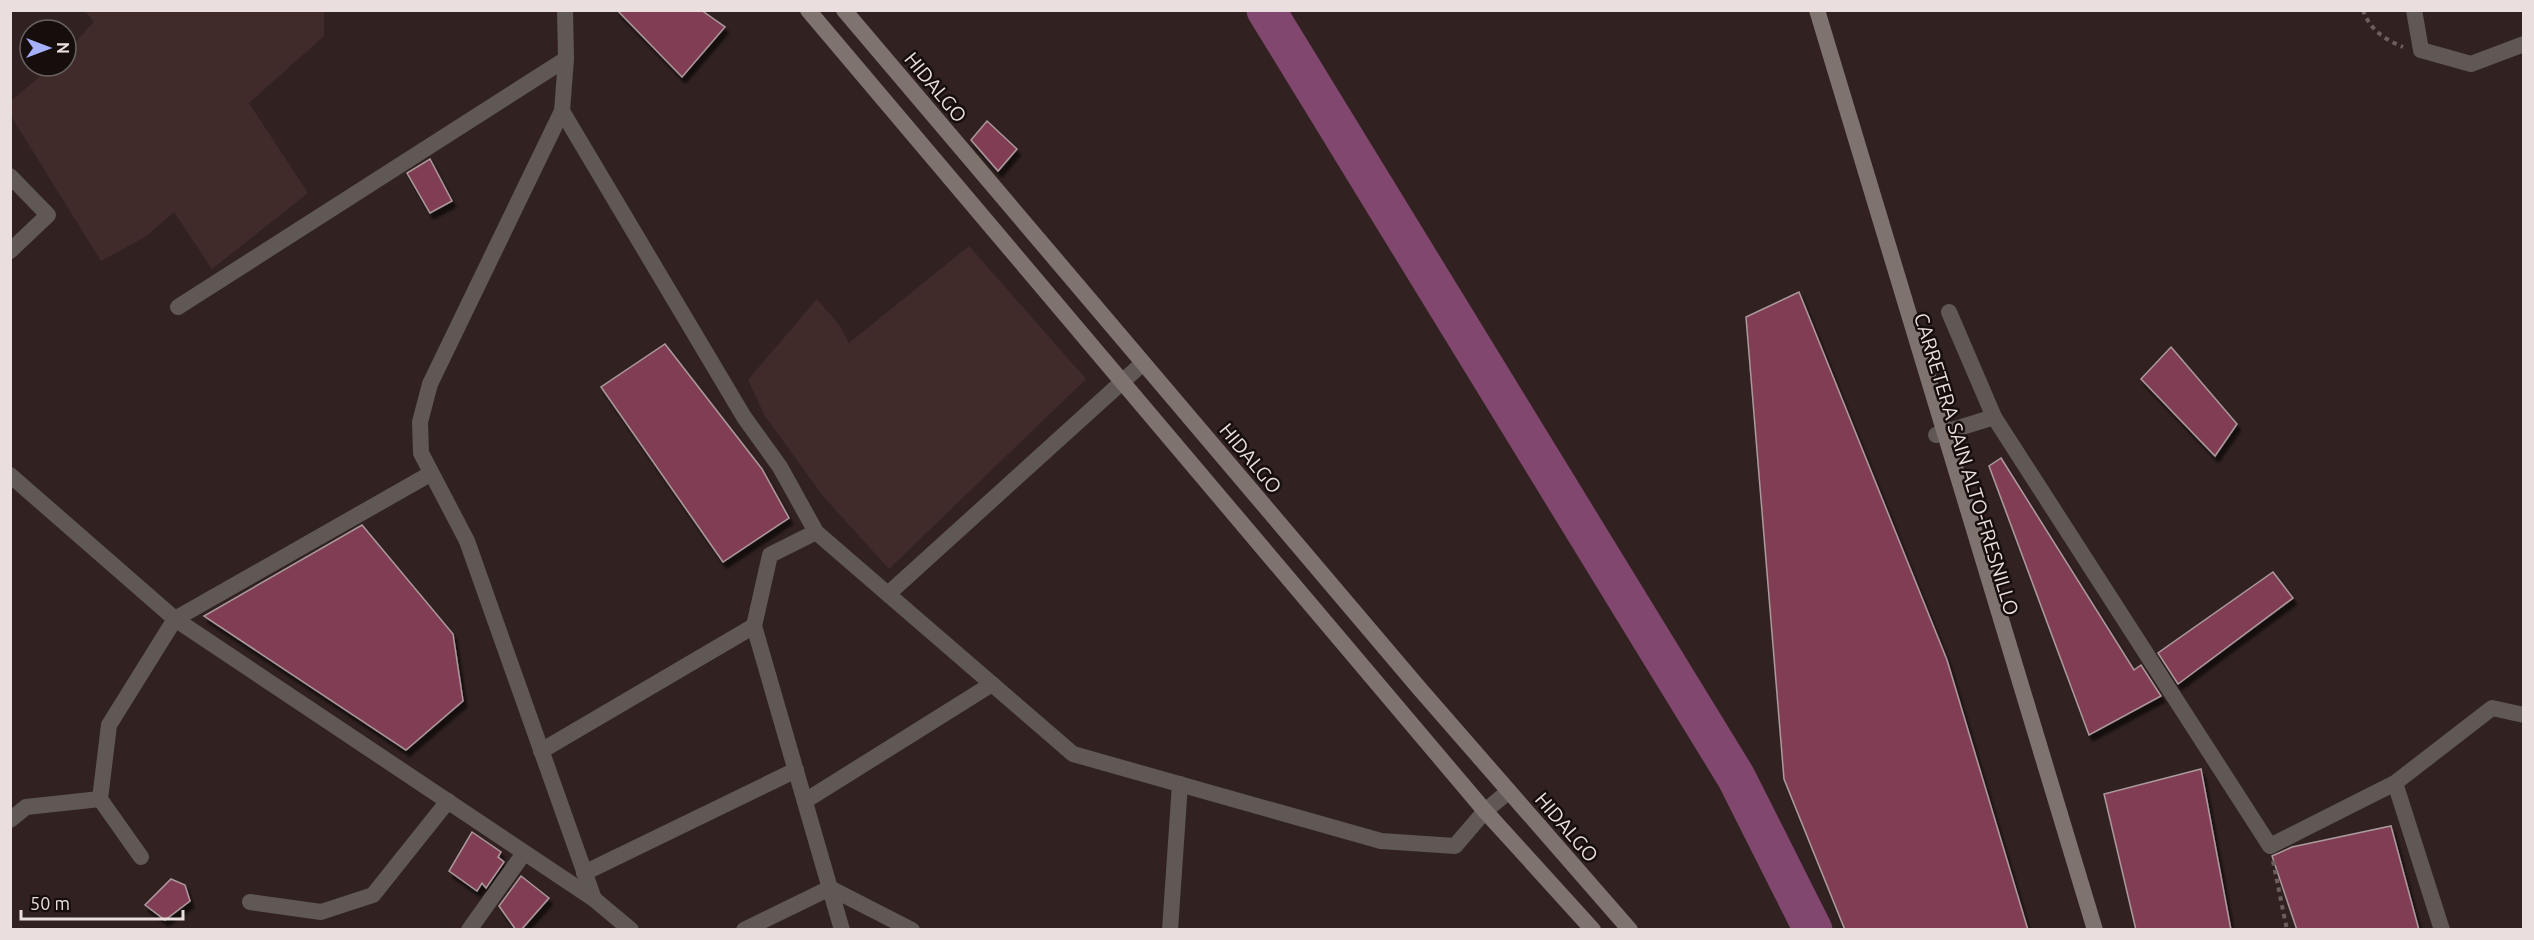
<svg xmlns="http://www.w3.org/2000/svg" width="2534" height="940" viewBox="0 0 2534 940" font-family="Ubuntu,sans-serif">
	<defs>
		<filter id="shadow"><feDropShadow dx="3.5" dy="6" stdDeviation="1.5" flood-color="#0009"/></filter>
	</defs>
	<rect width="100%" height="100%" fill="#312221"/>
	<!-- built -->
	<g fill="#402b2a">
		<polygon points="85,11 324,11 324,36 249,103 308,193 212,269 174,212 145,237 101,261 11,116 11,101 52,66 66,66 66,52 94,22"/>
		<polygon points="969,246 1086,379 889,569 823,496 765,416 748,380 817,299 840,326 849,343"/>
	</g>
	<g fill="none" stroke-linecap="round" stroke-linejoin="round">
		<!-- river -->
		<polyline stroke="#82476e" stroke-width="39" points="1266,10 1736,777 1813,930"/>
	</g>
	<!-- building -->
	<g fill="#813e52" stroke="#ac999e" stroke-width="1.5" filter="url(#shadow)">
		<polygon points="617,10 701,10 725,27 682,77"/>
		<polygon points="987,121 1017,149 998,171 971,140"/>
		<polygon points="430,159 452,201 430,213 407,173"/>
		<polygon points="1799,292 1947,660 2028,930 1845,930 1784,779 1746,317"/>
		<polygon points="665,344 762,469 789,518 723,562 601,387"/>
		<polygon points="2171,347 2237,424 2215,456 2141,379"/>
		<polygon points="2001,458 2134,670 2141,665 2161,696 2089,735 1989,466"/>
		<polygon points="362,525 453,634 463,701 406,750 204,616"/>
		<polygon points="2273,572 2293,598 2178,684 2158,653"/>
		<polygon points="2201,769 2231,930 2136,930 2104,794"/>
		<polygon points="2391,826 2419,930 2297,930 2272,856 2292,847"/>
		<polygon points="472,832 501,852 498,857 504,862 486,888 482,883 477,891 449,871"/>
		<polygon points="521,876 549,898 521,930 516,930 499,906"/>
		<polygon points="171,879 185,885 190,901 165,920 145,905"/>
	</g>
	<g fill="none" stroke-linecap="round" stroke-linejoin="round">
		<!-- path -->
		<g stroke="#6c5e5d" stroke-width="4" stroke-dasharray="4.5 4.5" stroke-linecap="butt">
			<path d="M2363,10C2370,30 2384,39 2403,47"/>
			<polyline points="2273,861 2287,930"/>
		</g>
		<!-- minor -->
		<g stroke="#5f5855" stroke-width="16">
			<polyline points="565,10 566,59 562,111 430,384 420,422 421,453 467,541 594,899"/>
			<polyline points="2414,10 2421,50 2471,64 2524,44"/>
			<polyline points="562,111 744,417 780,467 816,532 1073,754 1381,841 1455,846 1485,811 1508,792"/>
			<polyline points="10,176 48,215 10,251"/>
			<polyline points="178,307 566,59"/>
			<polyline points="1949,312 1994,417 2270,846 2395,783 2492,708 2524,715"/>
			<polyline points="1936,435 1994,417"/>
			<polyline points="10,475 175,619 594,899 631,930"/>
			<polyline points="816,532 770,555 754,626 842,930"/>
			<polyline points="888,594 1143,363"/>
			<polyline points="541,751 754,626"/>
			<polyline points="2395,783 2442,930"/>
			<polyline points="805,801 992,684"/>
			<polyline points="10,820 26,807 100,799"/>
			<polyline points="141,857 100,799 109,725 175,619 430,474"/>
			<polyline points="584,873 796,770"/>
			<polyline points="250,902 321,912 373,895 448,801"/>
			<polyline points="469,930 524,853"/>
			<polyline points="744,930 830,888 912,930"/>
			<polyline points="1170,930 1180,784"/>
		</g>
		<!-- secondary -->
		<g stroke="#7e736e" stroke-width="16">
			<polyline points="808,10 1485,811 1593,930"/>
			<polyline points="844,10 1419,688 1630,930"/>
			<polyline points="1817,10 2095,930"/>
		</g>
	</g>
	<g text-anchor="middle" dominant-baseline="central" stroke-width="5" stroke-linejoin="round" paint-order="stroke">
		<!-- street labels -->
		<g font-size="20" fill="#eadfde" stroke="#150e0d">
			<text transform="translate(936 87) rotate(50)">HIDALGO</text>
			<text transform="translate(1251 458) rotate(50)">HIDALGO</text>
			<text transform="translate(1967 464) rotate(73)">CARRETERA SAIN ALTO-FRESNILLO</text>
			<text transform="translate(1567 827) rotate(49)">HIDALGO</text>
		</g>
	</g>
	<!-- border -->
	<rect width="2534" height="940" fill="none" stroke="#eadfde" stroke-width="24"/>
	<!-- north arrow -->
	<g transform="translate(48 48) rotate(90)"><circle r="28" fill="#150e0d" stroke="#6a6261" stroke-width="1.5"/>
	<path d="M0-4.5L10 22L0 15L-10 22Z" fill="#a6b1fc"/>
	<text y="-9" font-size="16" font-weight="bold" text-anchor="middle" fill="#eadfde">N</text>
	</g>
	<!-- scale -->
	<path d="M21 910v9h162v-9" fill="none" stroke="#eadfde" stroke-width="3"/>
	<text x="30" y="910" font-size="18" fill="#eadfde" stroke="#150e0d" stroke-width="4.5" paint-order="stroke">50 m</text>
</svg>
